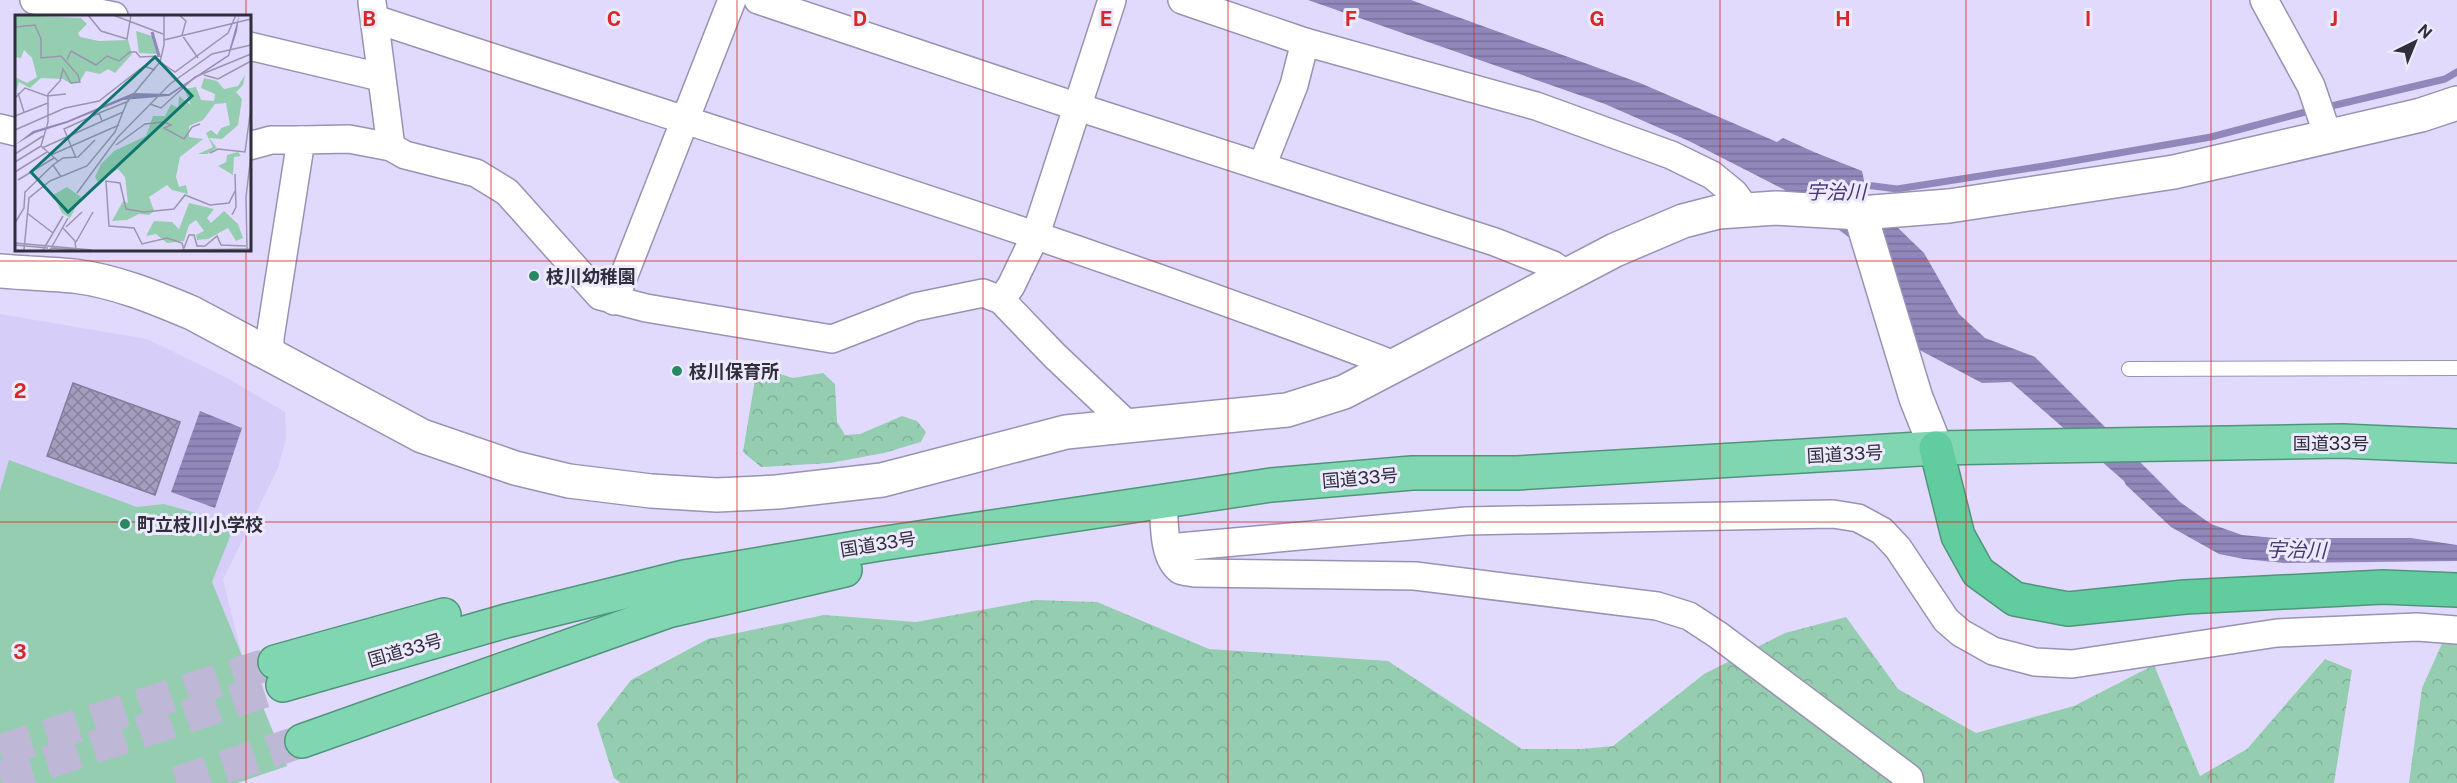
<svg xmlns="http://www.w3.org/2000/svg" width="2457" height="783" viewBox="0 0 2457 783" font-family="'Public Sans','Noto Sans JP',sans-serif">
	<defs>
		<pattern id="forest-crowns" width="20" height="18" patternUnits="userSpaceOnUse" patternTransform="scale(1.5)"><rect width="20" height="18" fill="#95cdb1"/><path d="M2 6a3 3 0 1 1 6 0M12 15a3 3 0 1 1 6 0" fill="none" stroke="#81b099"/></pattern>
		<pattern id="water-rules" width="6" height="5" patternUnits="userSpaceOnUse" patternTransform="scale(1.5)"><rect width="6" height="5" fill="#9287bb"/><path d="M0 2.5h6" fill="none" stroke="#786f99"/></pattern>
		<pattern id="building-cross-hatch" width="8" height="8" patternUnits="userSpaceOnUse" patternTransform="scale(1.5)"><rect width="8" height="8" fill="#a49dbe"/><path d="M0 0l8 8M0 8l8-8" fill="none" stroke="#86809c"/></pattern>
	</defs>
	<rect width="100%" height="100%" fill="#e1dafd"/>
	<!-- built -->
	<polygon fill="#d6cef8" points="0,314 147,339 229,379 285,412 286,439 278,468 223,580 243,659 287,766 237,783 0,783"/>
	<!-- forest -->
	<g fill="url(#forest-crowns)">
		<polygon points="764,369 793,378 823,373 835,384 837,422 845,435 860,434 902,416 917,421 926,432 921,442 884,453 830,463 761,467 743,452 755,380"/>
		<polygon points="1035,600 1097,602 1209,649 1388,661 1522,749 1582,749 1613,746 1704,674 1785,633 1846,617 1898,689 1976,733 2074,706 2154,665 2200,776 2247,749 2325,659 2352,670 2334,783 621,783 614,778 597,724 631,680 708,639 824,615 916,622"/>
		<polygon points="2445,637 2457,645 2457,783 2409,783 2422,688"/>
	</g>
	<!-- park -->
	<polygon fill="#95cdb1" points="9,460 137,507 164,504 235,524 212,582 287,766 237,783 0,783 0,491"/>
	<!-- water -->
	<g fill="url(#water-rules)">
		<polygon points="1308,0 1411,0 1640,83 1777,142 1783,138 1814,152 1862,171 1868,199 1924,253 1959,314 1985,338 2035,357 2180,502 2211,524 2242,535 2275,538 2411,538 2457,545 2457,561 2284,563 2244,559 2219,554 2171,527 2126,485 2124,481 2011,382 1982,383 1912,346 1891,268 1783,189 1691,142 1605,104"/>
		<polygon points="200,411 242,428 215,508 171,492"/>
	</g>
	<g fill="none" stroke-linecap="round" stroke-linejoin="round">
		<!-- stream -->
		<g stroke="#9287bb" stroke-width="7">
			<polyline points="2323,108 2445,79 2457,72"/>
			<polyline points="1858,184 1897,189 2044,166 2211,137 2313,110"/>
		</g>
	</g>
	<!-- building -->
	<polygon fill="url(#building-cross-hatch)" stroke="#837d9d" stroke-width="1.5" points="73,383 180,422 155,495 47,456"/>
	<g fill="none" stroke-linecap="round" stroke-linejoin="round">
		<!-- trunk-tunnel -->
		<g stroke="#beb8d6" stroke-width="33" stroke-dasharray="33 16" stroke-linecap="butt">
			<polyline points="0,751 275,662"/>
			<polyline points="0,778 283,685"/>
			<polyline points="177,783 302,741"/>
		</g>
		<defs>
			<polyline id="service" points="2129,369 2457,368"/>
			<g id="minor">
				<polyline points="34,0 114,16"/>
				<polyline points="758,0 1078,107 1495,242 1553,265 1568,276"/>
				<polyline points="1182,0 1305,42 1294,85 1262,166"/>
				<polyline points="2264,0 2311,86 2328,136"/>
				<polyline points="372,2 391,147"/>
				<path d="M375,19C716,132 1061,236 1397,366"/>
				<polyline points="1305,42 1536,106 1671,155 1712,175 1734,193 1745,208"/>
				<polyline points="249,46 380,77"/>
				<polyline points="0,128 16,132"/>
				<polyline points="249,146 271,140 301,140"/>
				<polyline points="1001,300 1011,286 1036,234 1112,0"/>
				<polyline points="614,301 732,0"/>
				<polyline points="270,355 270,338 301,140 349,139 391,147 405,155 476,173 507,192 600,296 646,308 832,339 915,307 983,293 1001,300 1055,356 1129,426"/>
				<path d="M1163,502C1165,521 1162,557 1180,570C1183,572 1190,572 1194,573L1415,576L1657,606L1689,616L1718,635L1909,778L1910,783"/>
				<polyline points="1168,548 1466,521 1833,514 1858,518 1882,531 1898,548 1946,620 1961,633 1993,651 2035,662 2072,664 2277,633 2417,627 2457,630"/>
			</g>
			<g id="tertiary">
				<polyline points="1860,213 1916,398 1936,448"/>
				<path d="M0,271C24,273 49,274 74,276C115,281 154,297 192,313L422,436L515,468L569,481L651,491L717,495L777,492L882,480L1066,432L1287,410L1344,392L1615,250L1683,221L1718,212L1776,208L1860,213L1949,206L2174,172L2421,115L2457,103"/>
			</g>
			<g id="trunk">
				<polyline points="275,662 444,615"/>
				<polyline points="283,685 506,621 684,577 879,544 1271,485 1412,473 1517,473 1936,448 2342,441 2457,446"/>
				<polyline points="302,741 668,611 845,570"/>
			</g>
			<polyline id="motorway" points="1936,448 1958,536 1978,572 2015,599 2068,609 2185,597 2383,587 2457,590"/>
		</defs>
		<!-- service casing -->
		<use href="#service" stroke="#9992b3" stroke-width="16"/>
		<!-- minor casing -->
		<use href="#minor" stroke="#9992b3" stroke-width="30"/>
		<!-- tertiary casing -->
		<use href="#tertiary" stroke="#9992b3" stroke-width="36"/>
		<!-- trunk casing -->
		<use href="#trunk" stroke="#50957b" stroke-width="36"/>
		<!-- motorway casing -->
		<use href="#motorway" stroke="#50957b" stroke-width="36"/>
		<!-- service -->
		<use href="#service" stroke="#fff" stroke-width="14"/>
		<!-- minor -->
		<use href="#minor" stroke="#fff" stroke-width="27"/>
		<!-- tertiary -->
		<use href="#tertiary" stroke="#fff" stroke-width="33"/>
		<!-- trunk -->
		<use href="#trunk" stroke="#80d6b0" stroke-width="33"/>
		<!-- motorway -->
		<use href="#motorway" stroke="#61cc9d" stroke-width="33"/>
	</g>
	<!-- grid -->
	<path fill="none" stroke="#d62828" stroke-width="1.5" stroke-opacity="0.55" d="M246,0V16M491,0V783M737,0V783M983,0V783M1228,0V783M1474,0V783M1720,0V783M1966,0V783M2211,0V783M246,249V783M0,261H2457M0,522H2457"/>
	<!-- markers -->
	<g fill="#268962" stroke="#edeaff" stroke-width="2">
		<circle cx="534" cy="276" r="6"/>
		<circle cx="677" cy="371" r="6"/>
		<circle cx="125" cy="524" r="6"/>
	</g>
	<g text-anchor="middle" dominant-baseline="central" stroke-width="6" stroke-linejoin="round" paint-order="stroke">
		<!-- poi labels -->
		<g font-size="18" font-weight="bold" fill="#312e3c" stroke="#edeaff" text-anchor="start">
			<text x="546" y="276">枝川幼稚園</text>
			<text x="689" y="371">枝川保育所</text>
			<text x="137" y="524">町立枝川小学校</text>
		</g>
		<!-- street labels -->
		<g font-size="18" fill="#312e3c" stroke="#edeaff">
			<text x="2331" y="443">国道33号</text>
			<text transform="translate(1845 454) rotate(-3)">国道33号</text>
			<text transform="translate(1360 478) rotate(-5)">国道33号</text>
			<text transform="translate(878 544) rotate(-9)">国道33号</text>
			<text transform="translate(405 650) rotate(-16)">国道33号</text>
		</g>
		<!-- water labels -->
		<g font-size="20" font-style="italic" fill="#493677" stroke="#edeaff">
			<text x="1836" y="192">宇治川</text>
			<text transform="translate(2296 550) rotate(1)">宇治川</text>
		</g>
	</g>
	<!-- overview -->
	<g transform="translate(15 15)">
		<rect width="236" height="236" fill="#e1dafd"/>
		<path d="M0,0L66,3L72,9L63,18L65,22L84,26L113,25L117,39L100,58L93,54L85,59L71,56L65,66L56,69L48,64L26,63L15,73L4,67L0,80V62L12,68L22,62L17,43L9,35L6,43L0,42ZM121,16L137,21L143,39L124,38ZM230,60L228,70L221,77L227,84L223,110L207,124L194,123L202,133L192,139H183L198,132L191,118L196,115L202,120L206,113L215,110L211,88L200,89L188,105L174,111V122L188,124L165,142L161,162L164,172L171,170L173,179L157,175L152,170L134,182L139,196L134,200L124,199L112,205L97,206L108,186L113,188L110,162L103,154L83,167L80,162L86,149L99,136L131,121L138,101H150L156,89L163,93L164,81L176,90L169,74L181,72L186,85L199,86L200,79L186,73L189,63L202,66L209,74L223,71ZM223,137L226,141L219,142L218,160L203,151L211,147L212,140ZM174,188L199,194L192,203L196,208L209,196L223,209L228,223L221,226L213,213L193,224L182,225L181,220L189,216L181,205L174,210L169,226L152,228L141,219L131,221L139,206L157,207L164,214Z" fill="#95cdb1"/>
		<path d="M52,172L66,182L55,203L47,198L38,180Z" fill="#95cdb1"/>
		<path d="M224,0L222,16L214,41L154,81L108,85L52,108L20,118L0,130L18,116L52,106L118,78L154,79L213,40Z" fill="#9287bb"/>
		<path fill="none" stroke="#9287bb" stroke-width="3" d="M137,17L144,41"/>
		<path fill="none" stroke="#9b95b0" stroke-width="1.5" d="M73,0L86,16L112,24L116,0M98,0L148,19M164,0L171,6L167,20L183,43M0,12L20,10L26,24V43L46,41L63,60L65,67L56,68L48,54L45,66L33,79V107L26,131L43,146M149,25L236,4M52,45L56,36L81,50L92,41L104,46L115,37H121L125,42L146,41M145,47L160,57L213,18L221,0M189,60L203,64L236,46M3,78L9,97M0,83L10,73L32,81L51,79M135,89L146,93L180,62L236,39M84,98L114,86M0,101L33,88M0,115L50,93L84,86L129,51L140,55M101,130L130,109L149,107L156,110L149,113L169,124L177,112L185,109M27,133L108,97M195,138L203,134L230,137L236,92M0,139L28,121M36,140L104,110M61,143L49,114L84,98L87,106M0,147L26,131M0,157L32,137M46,162L38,150L48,143L63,142L80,125M3,165L39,143M62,178L103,122L155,69L197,39L236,30M12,198L38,218M217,200L221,192L220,159M0,208L9,193L10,177L38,150M51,212L67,197M48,213L60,226L61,235M61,227L78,197M0,228L77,235M0,230L33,233M36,233L61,235M169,233L174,220H179L182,231H190L202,221L206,230L231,231M9,235L14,183L35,166L72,151L100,117L112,87L145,47L149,30V0M28,235L48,201M35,235L53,203M166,235L236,234M169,235L167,228L152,223L127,229L119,213L94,211L91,166L105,168L111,194L129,197L159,194L170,180L195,190L214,188L220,176M175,235H234M232,235L231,182L236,140"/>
		<path fill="#0f766e" fill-opacity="0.15" stroke="#0f766e" stroke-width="3" d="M140,42L177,81L53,197L16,157Z"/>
		<rect width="236" height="236" fill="none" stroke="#312e3c" stroke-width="3"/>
	</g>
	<g font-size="20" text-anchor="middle" font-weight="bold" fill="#d62828" stroke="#edeaff" stroke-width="6" stroke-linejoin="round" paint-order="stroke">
		<text x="369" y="26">B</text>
		<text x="614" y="26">C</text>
		<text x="860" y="26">D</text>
		<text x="1106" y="26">E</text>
		<text x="1351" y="26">F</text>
		<text x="1597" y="26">G</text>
		<text x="1843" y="26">H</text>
		<text x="2088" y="26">I</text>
		<text x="2334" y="26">J</text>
		<text x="20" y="398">2</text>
		<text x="20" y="659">3</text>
	</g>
	<!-- north arrow -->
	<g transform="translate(2415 42) rotate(43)" stroke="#edeaff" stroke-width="4.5" paint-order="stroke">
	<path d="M0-4.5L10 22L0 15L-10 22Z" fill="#312e3c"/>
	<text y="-9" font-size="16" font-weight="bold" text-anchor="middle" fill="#312e3c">N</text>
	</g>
</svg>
